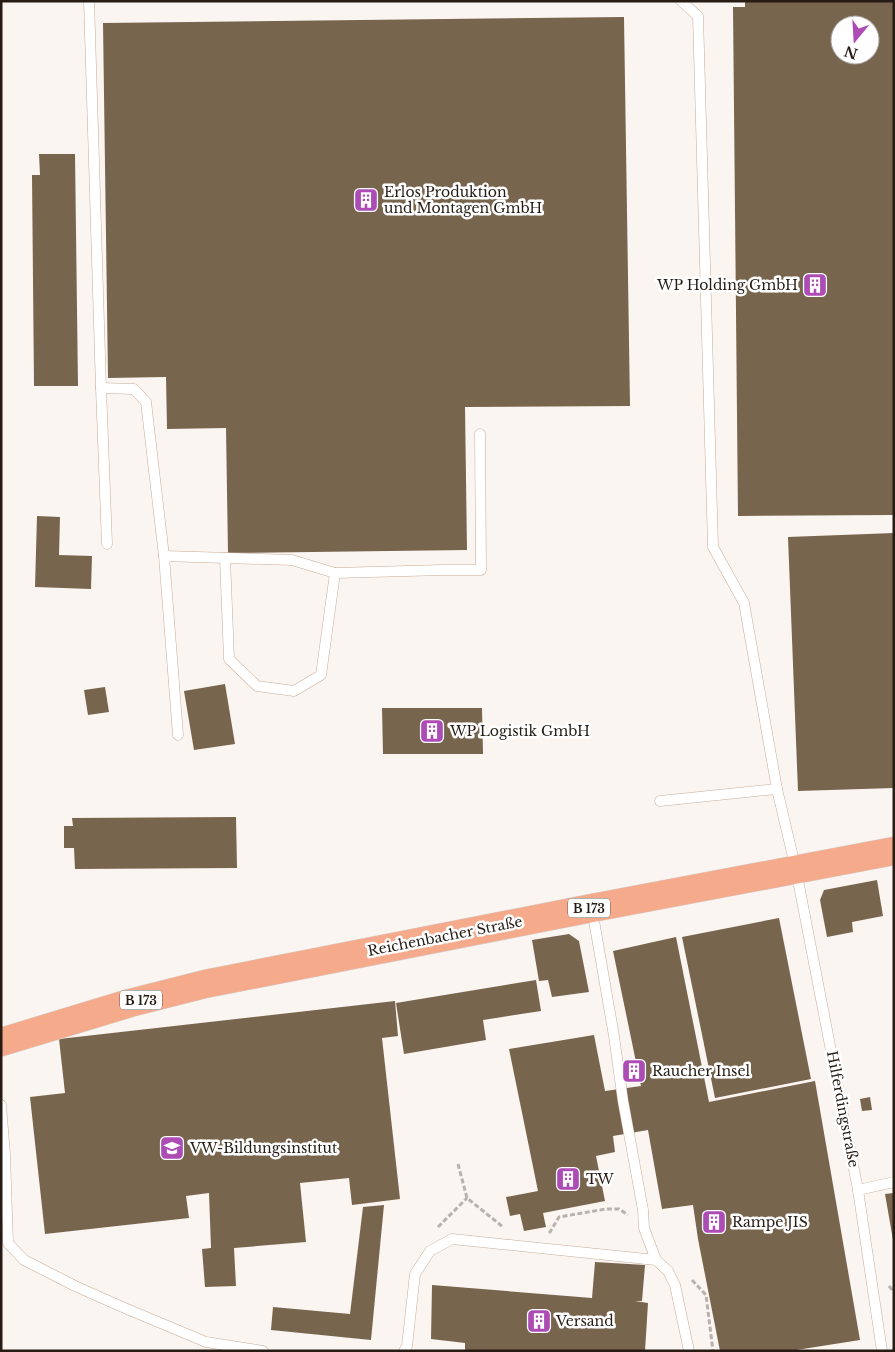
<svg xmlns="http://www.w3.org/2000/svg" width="895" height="1352" viewBox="0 0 895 1352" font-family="'Libre Baskerville',serif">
	<rect width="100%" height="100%" fill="#fbf5f1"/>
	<!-- building -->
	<g fill="#78654e" fill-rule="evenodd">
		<path d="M745,1H894V515L738,516L733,7H745ZM840,25H870V55H840Z"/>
		<polygon points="624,17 630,406 465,407 467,550 228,553 226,428 167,429 166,377 108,378 103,23"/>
		<polygon points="39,154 75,154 78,386 34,386 32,175 40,175"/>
		<polygon points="37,516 60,517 59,555 92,556 91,589 35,587"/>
		<polygon points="894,533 894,788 798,791 788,537"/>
		<polygon points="225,684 235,744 194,750 184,691"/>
		<polygon points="105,687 109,712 88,715 84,690"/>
		<polygon points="382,708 482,708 483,754 383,754"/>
		<polygon points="236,817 237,868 75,869 74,848 64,848 64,826 73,826 72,818"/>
		<polygon points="877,880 883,916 852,922 853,932 827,937 820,900 824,890"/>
		<polygon points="779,918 811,1079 715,1098 682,937"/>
		<polygon points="569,934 579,941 589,992 552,997 548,980 539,981 532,940"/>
		<polygon points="676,937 709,1102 815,1081 860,1340 790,1351 720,1351 698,1239 693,1205 662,1209 648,1130 613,1136 615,1152 596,1156 605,1201 543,1213 546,1227 524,1231 520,1214 510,1216 506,1197 538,1191 509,1049 594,1035 605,1091 641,1086 613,951"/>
		<polygon points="536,980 541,1011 483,1020 486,1040 404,1054 396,1003"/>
		<polygon points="395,1001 398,1036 382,1038 400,1199 352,1205 349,1178 300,1183 306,1242 234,1248 236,1286 205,1287 202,1249 211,1248 209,1193 186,1196 189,1218 45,1234 30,1097 65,1093 59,1039"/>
		<polygon points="870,1097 872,1110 862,1111 860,1099"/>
		<polygon points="894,1193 894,1240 893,1240 885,1194"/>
		<polygon points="384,1205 371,1340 271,1330 273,1307 350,1314 363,1207"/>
		<polygon points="595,1262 645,1265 642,1301 635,1301 648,1303 645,1351 465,1351 465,1343 431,1339 432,1285 592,1298"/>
	</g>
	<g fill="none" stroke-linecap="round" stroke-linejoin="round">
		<defs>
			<g id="service">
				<polyline points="89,1 101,388 107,544"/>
				<polyline points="681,1 698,16 713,547 744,603 777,789 796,870 858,1190 882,1351"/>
				<polyline points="101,388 134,389 146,402 164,556 178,735"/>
				<polyline points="164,556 292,560 335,573 443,570 481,570 480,434"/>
				<polyline points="225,558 229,659 257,686 294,691 321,675 335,573"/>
				<polyline points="660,801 777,789"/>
				<polyline points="592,909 614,1036 623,1101 643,1210 644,1228 656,1260"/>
				<polyline points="1,1105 5,1155 8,1243 24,1260 75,1286 127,1309 206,1342 263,1351"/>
				<polyline points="858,1190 894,1182"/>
				<polyline points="404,1351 407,1346 415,1274 430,1251 452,1239 656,1260 668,1271 675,1285 689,1351"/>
			</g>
			<polyline id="primary" points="1,1042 130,1003 205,984 592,908 894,851"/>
		</defs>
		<!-- service casing -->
		<use href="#service" stroke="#c7ac97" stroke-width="11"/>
		<!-- primary casing -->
		<use href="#primary" stroke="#d4d2d0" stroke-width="29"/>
		<!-- path -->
		<g stroke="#b8b1ac" stroke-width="3" stroke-dasharray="5 2.5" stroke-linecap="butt">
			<polyline points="458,1164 467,1198 503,1227"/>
			<polyline points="438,1227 467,1198"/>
			<polyline points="549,1233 550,1232 559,1217 606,1209 619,1209 628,1215"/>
			<polyline points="692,1280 706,1295 713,1351"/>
			<polyline points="889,1286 894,1292"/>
		</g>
		<!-- service -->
		<use href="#service" stroke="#fff" stroke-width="10"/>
		<!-- primary -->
		<use href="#primary" stroke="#f5aa8c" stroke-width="28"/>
	</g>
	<!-- icons -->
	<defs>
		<symbol id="building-square" viewBox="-11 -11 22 22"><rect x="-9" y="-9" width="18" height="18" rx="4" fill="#ac4cb4" stroke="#fff"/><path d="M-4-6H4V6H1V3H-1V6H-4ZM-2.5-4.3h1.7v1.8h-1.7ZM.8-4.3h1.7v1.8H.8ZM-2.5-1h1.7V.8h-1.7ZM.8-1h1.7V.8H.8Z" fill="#fff"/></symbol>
		<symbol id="school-square" viewBox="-11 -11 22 22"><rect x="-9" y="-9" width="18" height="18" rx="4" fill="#ac4cb4" stroke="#fff"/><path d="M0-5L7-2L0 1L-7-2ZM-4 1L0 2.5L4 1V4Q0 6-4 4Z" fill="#fff"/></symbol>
	</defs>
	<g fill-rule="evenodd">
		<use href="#building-square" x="352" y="186" width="28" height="28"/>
		<use href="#building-square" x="801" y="271" width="28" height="28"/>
		<use href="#building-square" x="418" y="717" width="28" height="28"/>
		<use href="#building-square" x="620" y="1057" width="28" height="28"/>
		<use href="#school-square" x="158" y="1134" width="28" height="28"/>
		<use href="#building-square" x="554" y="1165" width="28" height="28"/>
		<use href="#building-square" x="700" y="1208" width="28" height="28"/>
		<use href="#building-square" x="525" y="1307" width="28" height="28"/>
	</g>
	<g text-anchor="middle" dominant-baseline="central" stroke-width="5" stroke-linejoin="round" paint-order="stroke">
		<!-- shield labels -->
		<g fill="#fff" stroke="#67605a" stroke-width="1">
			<rect x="568" y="898.5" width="42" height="19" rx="4"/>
			<rect x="120" y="990.5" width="42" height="19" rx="4"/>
		</g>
		<g font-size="12" font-weight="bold" fill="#261c14">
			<text x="589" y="908">B 173</text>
			<text x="141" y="1000">B 173</text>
		</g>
		<!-- poi labels -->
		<g font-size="14" fill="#261c14" stroke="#fff" text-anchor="start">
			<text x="384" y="192">Erlos Produktion<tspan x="384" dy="16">und Montagen GmbH</tspan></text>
			<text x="798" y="285" text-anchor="end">WP Holding GmbH</text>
			<text x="450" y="731">WP Logistik GmbH</text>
			<text x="652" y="1071">Raucher Insel</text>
			<text x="190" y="1148">VW-Bildungsinstitut</text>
			<text x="586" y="1179">TW</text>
			<text x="732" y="1222">Rampe JIS</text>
			<text x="556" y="1321">Versand</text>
		</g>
		<!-- street labels -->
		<g font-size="14" fill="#261c14" stroke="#fff">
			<text transform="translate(445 936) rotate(-11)">Reichenbacher Straße</text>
			<text transform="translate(843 1109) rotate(79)">Hilferdingstraße</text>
		</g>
	</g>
	<!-- border -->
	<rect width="895" height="1352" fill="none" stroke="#261c14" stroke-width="5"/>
	<!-- north arrow -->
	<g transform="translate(855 40) rotate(198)"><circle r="24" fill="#ffffff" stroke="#a8a4a1"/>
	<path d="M0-4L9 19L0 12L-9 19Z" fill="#ac4cb4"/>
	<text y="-8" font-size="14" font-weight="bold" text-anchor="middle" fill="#261c14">N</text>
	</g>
</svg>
